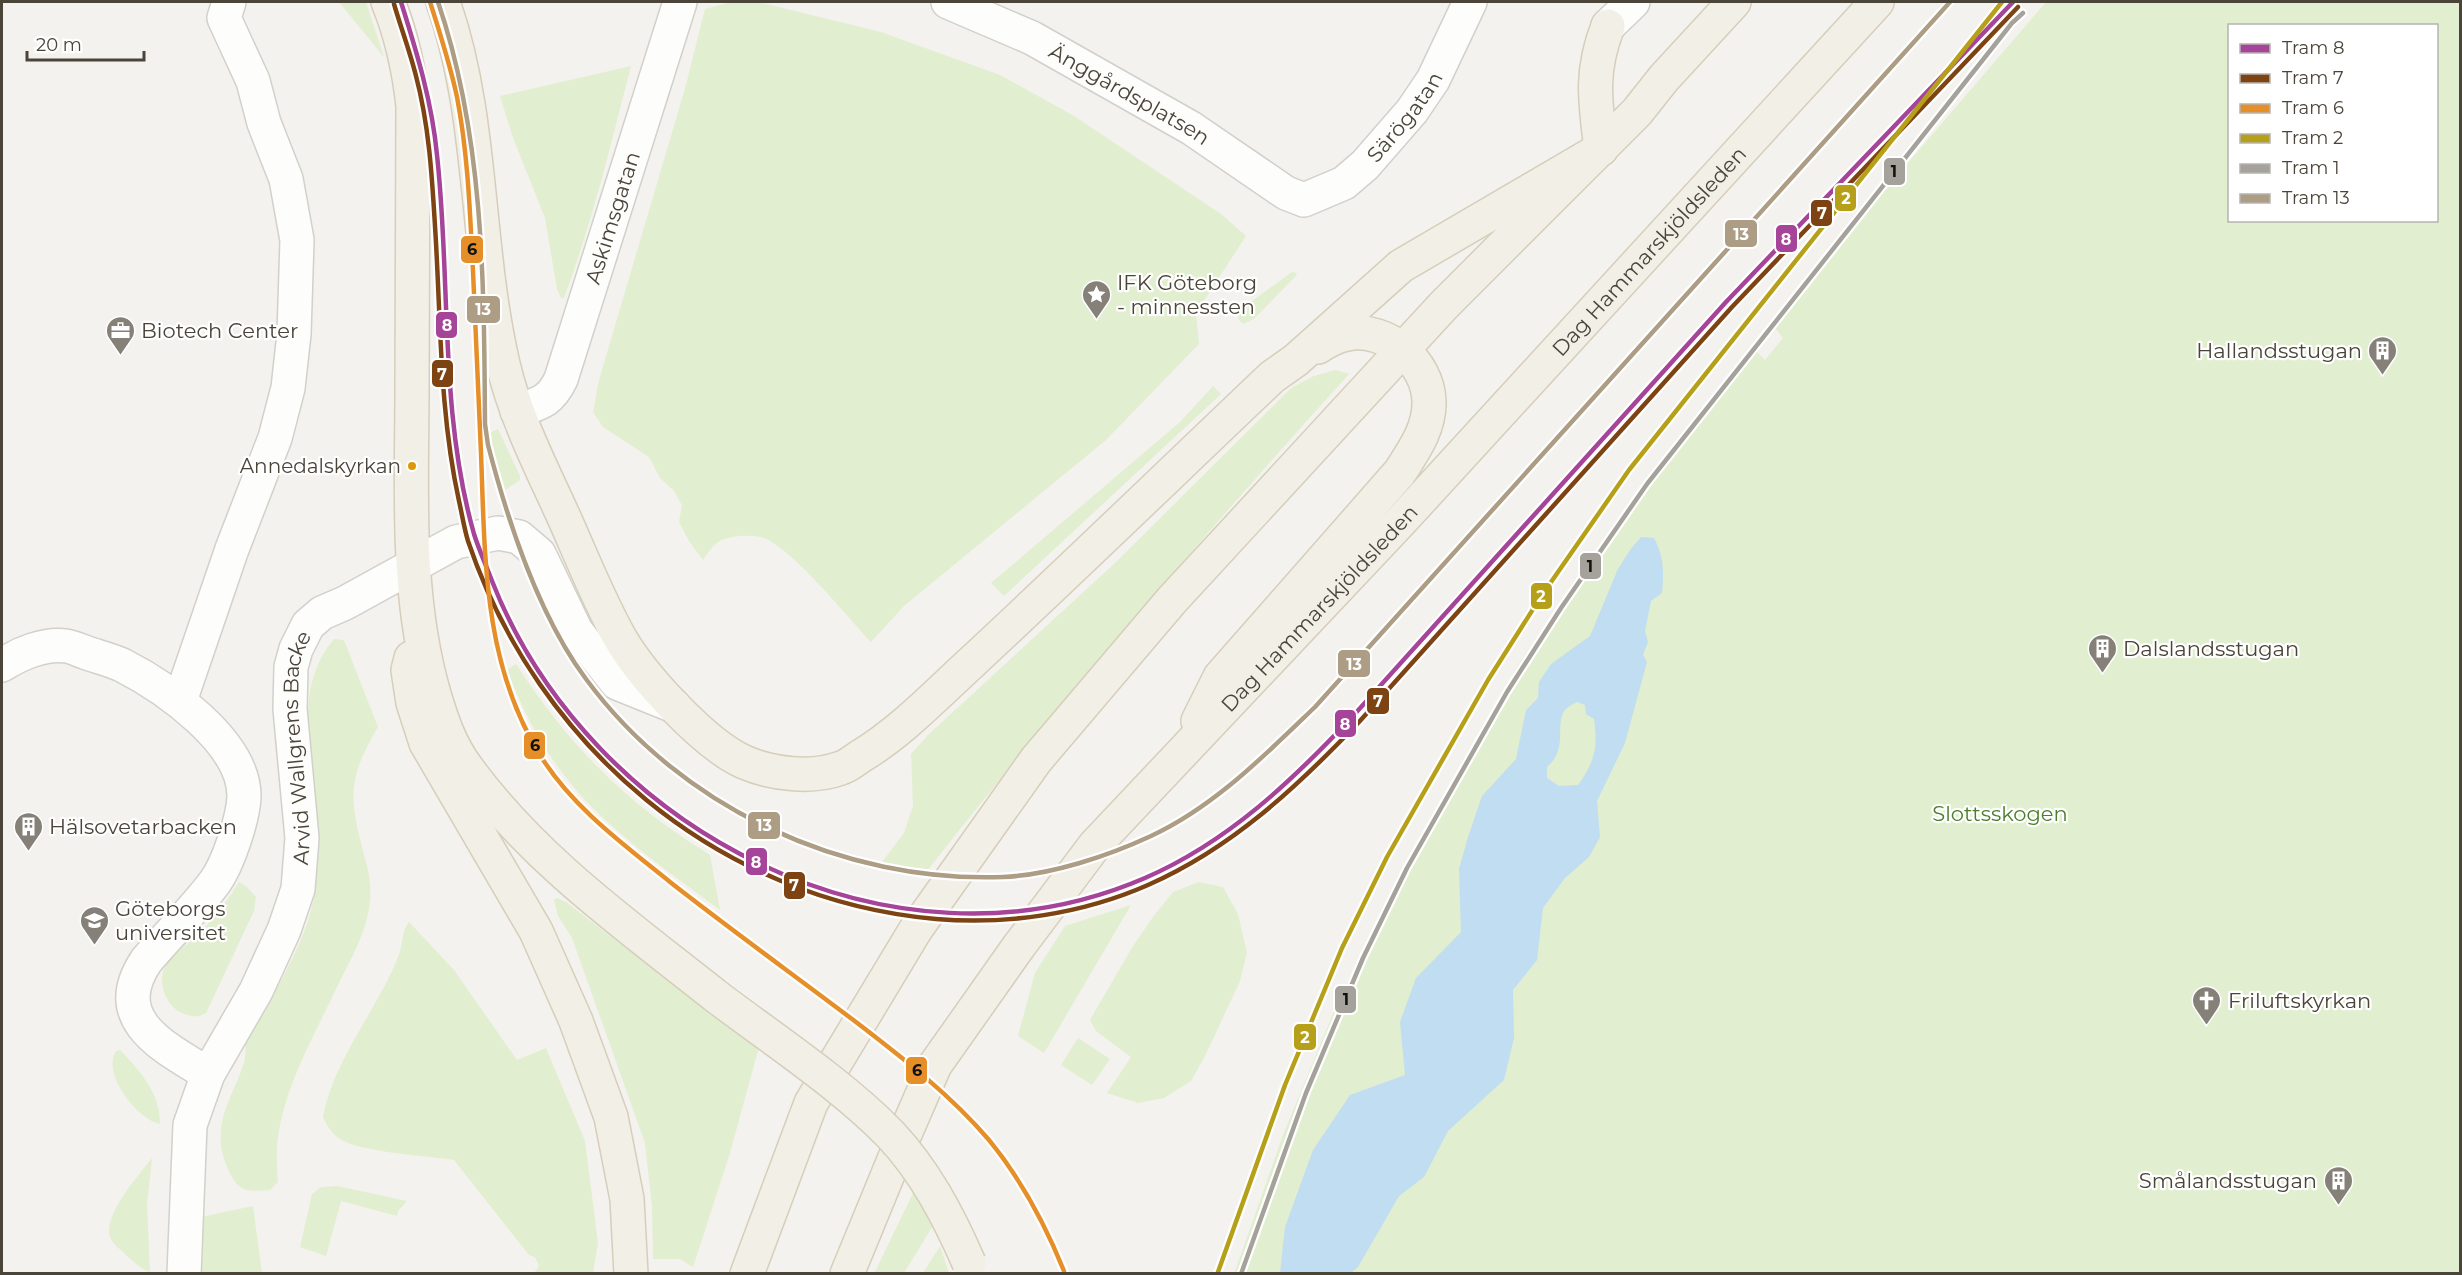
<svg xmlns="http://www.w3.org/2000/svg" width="2462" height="1275" viewBox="0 0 2462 1275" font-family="Montserrat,sans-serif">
	<rect width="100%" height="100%" fill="#f4f2ee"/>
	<!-- green -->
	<g fill="#e1eecf" fill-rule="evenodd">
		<polygon points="339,2 366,2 384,57"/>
		<path d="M732,2H758L881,32L1000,75L1074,116L1221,214L1246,236L1196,313L1199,344L1106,440L904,606L871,642C846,616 795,551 764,538C753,534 728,535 718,542C712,546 707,554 703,560L689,541L679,522L682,505L674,491L660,478L649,457L603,427L593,412L599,380L686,85L705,9Z"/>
		<path d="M2046,2H2460V1273L1234,1274L1283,1135L1337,1004L1417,843L1520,662L1642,489L1753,348L1765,360L1783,338L1774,327L1870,207ZM2230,26H2436V220H2230Z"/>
		<path d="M631,66C611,144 592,223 564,298H561L557,289L545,218L513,138L500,96Z"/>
		<polygon points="1292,272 1297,273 1295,277 1254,319 1243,324 1239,320 1238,315 1245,306"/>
		<path d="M1335,370L1349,374C1203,536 1061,700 927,871L882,862L904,833L913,806L911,754L929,734L1115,563L1291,388L1314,376Z"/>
		<polygon points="1213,386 1221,394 1004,596 991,583 1180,422"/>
		<polygon points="498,429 520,476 520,480 499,494 489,433"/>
		<path d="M334,639L344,640L378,727C350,775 348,793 362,847C367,865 372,882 370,901C367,931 351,959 338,985C315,1034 286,1083 278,1137C276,1152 277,1168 278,1182L270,1190C245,1192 238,1192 227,1167C213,1133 224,1111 238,1079C243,1065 247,1058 245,1044C270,998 308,943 315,891C319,861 317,826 315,796C310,740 295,686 334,639Z"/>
		<path d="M516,664C570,747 626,803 710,855L720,910C676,877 629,845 591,806C553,768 526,720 507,670Z"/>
		<path d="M239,882L247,887L256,897L254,911L206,1013C197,1019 189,1016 180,1012C166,1005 157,981 165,967C173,954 197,937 208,924C220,911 230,897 239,882Z"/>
		<polygon points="1199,882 1223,887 1238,914 1247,953 1240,981 1206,1054 1191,1081 1164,1098 1138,1103 1107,1093 1131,1057 1096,1031 1090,1020 1133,946 1153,917 1173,892"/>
		<polygon points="557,898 566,902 650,967 759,1047 730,1153 693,1267 680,1259 653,1259 652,1207 645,1143 572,938 558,916 554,900"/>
		<polygon points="1131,905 1044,1053 1018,1036 1035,973 1065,926"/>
		<path d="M409,922L454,970L517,1060L546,1048L585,1141L598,1243L593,1273H534L539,1266L535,1257L529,1255L454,1160C428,1156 359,1152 340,1139C332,1134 327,1126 323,1117C334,1059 376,1012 398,957C403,947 401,931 409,922Z"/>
		<polygon points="1078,1038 1110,1059 1092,1085 1061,1065"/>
		<path d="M120,1050C141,1072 160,1093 160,1124C138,1120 101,1074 116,1051Z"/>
		<path d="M152,1158L147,1204L150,1272C141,1269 131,1260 124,1253C120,1249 113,1244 111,1239C100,1218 140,1174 152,1158Z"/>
		<polygon points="337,1186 407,1201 398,1211 397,1216 341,1201 326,1256 300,1247 312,1194 321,1187"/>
		<polygon points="915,1189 934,1224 904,1273 874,1274"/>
		<polygon points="253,1206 262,1273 191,1274 201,1217"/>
		<polygon points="940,1246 949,1273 923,1273"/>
	</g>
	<!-- water -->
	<path fill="#c0ddf1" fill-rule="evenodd" d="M1641,537L1654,538C1664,557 1664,571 1662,593L1651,601L1645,631L1648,642L1643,655L1647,662L1625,743L1597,801L1600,837L1589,857L1565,878L1543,908L1537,960L1513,990L1514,1038L1504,1080L1448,1131L1424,1177L1399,1196L1358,1267L1351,1273H1280L1285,1227L1313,1150L1350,1095L1405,1075L1400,1022L1416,978L1461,932L1459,869L1468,837L1482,796L1516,759L1526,710L1538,698L1539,682L1551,664L1590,636L1618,569L1630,550ZM1577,702L1585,705L1586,714L1594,719C1598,747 1595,762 1578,785L1559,786L1547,778V767C1569,749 1554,724 1565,710C1567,707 1573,704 1577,702Z"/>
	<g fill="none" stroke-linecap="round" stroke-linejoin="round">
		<defs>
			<g id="minor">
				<path id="s1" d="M948,2L1032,38L1191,128L1286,193L1304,200L1344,183L1365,165L1412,111L1433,80L1470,2"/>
				<polyline points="1608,26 1633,2"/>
				<path id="s2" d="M517,411C540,403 550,402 561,379L680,2"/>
				<path d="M2,665C19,654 44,643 66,646C73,647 81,651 87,653C99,657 111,660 122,665C165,687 245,742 244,797C243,819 228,864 215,882C194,910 168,935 146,961C107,1020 164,1047 208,1074"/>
				<polyline points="180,701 232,549 275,438 288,388 294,334 297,240 286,179 264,123 253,81 224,18 229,2"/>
				<path id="s3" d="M184,1274L190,1125L208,1074L256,991L284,930L298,889L302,838L290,709L291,667L296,649L308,625L322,613L345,603L456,542L498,533L519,537L539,554L576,631L617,683L674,706"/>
			</g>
			<g id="major">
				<path d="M388,2C402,36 409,69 413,106C413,200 412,293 412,386C412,489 405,594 434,694C442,721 450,745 467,768C534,860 629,927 717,997"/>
				<path d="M443,2C484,118 475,244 503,364C515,416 540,465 562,513C581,555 598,599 620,638C642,676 704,744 744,762C772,774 812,779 841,768C848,766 855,760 861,756C902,731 936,695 972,662C1073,568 1172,472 1272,377L1296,360L1401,266L1601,149"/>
				<path d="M1601,149C1595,101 1590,72 1608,26"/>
				<polyline points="411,658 408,670 413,703 426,743 536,931 576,1021 611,1117 627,1199 631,1274"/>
				<path d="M1198,721L1220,677L1400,472C1414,450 1430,428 1429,401C1428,362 1386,326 1347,334C1336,336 1327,341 1318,347"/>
				<polyline points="747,1274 811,1103 916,929 1036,760 1172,600 1444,305 1637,112 1664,78 1734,2"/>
				<path id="s4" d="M847,1274L898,1150L935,1065L1019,946L1095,845L1401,521L1877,2"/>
			</g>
		</defs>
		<!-- minor casing -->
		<use href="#minor" stroke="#d2d0cb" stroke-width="36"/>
		<!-- major casing -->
		<use href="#major" stroke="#d6cebb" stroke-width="36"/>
		<!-- minor -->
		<use href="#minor" stroke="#fdfdfc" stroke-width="33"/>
		<!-- major -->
		<use href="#major" stroke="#f2efe6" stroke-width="33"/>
		<defs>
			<path id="major-bridge" d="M717,997C774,1040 841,1084 890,1134C925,1171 949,1217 969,1263"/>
		</defs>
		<!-- major-bridge casing -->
		<use href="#major-bridge" stroke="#d6cebb" stroke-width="36" stroke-linecap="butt"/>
		<!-- major-bridge -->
		<use href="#major-bridge" stroke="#f2efe6" stroke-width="33"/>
		<defs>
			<path id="tram-1" d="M401,2C417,53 432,102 437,155C451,281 439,411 474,534C479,550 486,565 492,581C589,829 891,988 1145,878C1228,842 1292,781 1353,716L1726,302L2013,2"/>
			<path id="tram-2" d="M394,4C401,28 410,52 416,76C429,125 432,176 435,226C441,318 439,410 459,501C462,514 464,528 468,541C537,746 718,900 936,919C1007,925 1082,914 1148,885C1232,848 1297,787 1359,722L1732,307L2018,7"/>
			<path id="tram-3" d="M430,2C440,33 450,64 457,97C468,154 470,212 473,271C476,331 478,392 481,453C485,557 483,663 540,755C572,807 623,844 670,882C730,929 791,973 852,1019C900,1056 949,1093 989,1140C1021,1179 1045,1224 1064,1271"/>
			<polyline id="tram-4" points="1218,1272 1285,1085 1342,948 1387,857 1488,680 1542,595 1629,470 2002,2"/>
			<polyline id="tram-5" points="1241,1274 1306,1093 1363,958 1407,868 1507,692 1561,608 1647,484 2012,23 2023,13"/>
			<path id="tram-6" d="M438,2C484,137 484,282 485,424L488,445C508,522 538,615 586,679C681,808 843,883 1003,877C1051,875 1108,856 1151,836C1214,807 1266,754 1315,707L1950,2"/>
		</defs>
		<!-- tram-1 casing -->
		<use href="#tram-1" stroke="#fff" stroke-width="9"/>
		<!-- tram-2 casing -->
		<use href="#tram-2" stroke="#fff" stroke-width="9"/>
		<!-- tram-3 casing -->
		<use href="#tram-3" stroke="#fff" stroke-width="9"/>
		<!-- tram-4 casing -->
		<use href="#tram-4" stroke="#fff" stroke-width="9"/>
		<!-- tram-5 casing -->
		<use href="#tram-5" stroke="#fff" stroke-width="9"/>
		<!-- tram-6 casing -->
		<use href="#tram-6" stroke="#fff" stroke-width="9"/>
		<!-- tram-1 -->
		<use href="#tram-1" stroke="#a54499" stroke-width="4.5"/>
		<!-- tram-2 -->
		<use href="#tram-2" stroke="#7d4313" stroke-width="4.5"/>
		<!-- tram-3 -->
		<use href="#tram-3" stroke="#e68f29" stroke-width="4.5"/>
		<!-- tram-4 -->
		<use href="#tram-4" stroke="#b6a019" stroke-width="4.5"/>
		<!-- tram-5 -->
		<use href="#tram-5" stroke="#a5a29c" stroke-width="4.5"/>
		<!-- tram-6 -->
		<use href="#tram-6" stroke="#ad9d84" stroke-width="4.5"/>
	</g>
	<!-- icons -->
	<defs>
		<symbol id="sight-pin" viewBox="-11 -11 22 30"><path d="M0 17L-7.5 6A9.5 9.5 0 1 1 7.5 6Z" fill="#868178" stroke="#fff"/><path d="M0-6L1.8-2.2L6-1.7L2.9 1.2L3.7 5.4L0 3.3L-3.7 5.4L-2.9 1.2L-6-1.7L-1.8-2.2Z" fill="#fff"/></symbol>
		<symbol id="office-pin" viewBox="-11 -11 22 30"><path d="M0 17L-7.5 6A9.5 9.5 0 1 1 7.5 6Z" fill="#868178" stroke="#fff"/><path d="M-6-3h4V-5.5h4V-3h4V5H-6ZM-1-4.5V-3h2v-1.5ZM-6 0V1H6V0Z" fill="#fff"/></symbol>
		<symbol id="building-pin" viewBox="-11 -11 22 30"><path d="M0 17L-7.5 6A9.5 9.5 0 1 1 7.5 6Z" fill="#868178" stroke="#fff"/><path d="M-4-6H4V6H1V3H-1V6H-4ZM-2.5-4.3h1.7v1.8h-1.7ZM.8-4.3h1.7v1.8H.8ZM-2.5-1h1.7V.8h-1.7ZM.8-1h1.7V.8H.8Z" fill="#fff"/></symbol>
		<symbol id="university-pin" viewBox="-11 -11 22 30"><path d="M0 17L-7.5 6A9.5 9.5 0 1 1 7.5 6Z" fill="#868178" stroke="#fff"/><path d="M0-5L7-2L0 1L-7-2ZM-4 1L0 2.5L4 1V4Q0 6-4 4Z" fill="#fff"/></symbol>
		<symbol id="church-pin" viewBox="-11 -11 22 30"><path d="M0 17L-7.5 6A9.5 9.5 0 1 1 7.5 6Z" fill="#868178" stroke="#fff"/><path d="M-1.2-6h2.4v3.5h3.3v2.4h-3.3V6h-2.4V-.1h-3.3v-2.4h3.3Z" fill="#fff"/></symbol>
	</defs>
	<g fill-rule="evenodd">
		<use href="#sight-pin" x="1080" y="278" width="33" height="45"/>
		<use href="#office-pin" x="104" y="314" width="33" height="45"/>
		<use href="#building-pin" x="2366" y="334" width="33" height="45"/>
		<use href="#building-pin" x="2086" y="632" width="33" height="45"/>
		<use href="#building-pin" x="12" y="810" width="33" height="45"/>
		<use href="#university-pin" x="78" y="904" width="33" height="45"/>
		<use href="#church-pin" x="2190" y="984" width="33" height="45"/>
		<use href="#building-pin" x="2322" y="1164" width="33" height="45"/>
	</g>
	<!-- markers -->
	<circle fill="#dd9709" stroke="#fff" stroke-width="2" cx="412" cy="466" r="5"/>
	<g text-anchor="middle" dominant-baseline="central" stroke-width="4.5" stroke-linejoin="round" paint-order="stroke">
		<!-- bus labels -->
		<g font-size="20" fill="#4b4439" stroke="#fff" text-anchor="end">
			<text x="401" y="466">Annedalskyrkan</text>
		</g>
		<!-- street labels -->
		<g font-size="21" fill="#4b4439" stroke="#fff">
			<text stroke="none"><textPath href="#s1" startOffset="204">Änggårdsplatsen</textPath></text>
			<text stroke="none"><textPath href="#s1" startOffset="542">Särögatan</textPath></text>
			<text stroke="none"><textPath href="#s2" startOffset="226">Askimsgatan</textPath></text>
			<text stroke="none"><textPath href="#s4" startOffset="1311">Dag Hammarskjöldsleden</textPath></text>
			<text stroke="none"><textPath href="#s4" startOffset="825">Dag Hammarskjöldsleden</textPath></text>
			<text stroke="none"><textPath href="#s3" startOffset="552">Arvid Wallgrens Backe</textPath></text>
		</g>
		<!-- poi labels -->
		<g font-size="21" fill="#4b4439" stroke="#fff" text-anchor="start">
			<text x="1117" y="282">IFK Göteborg<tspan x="1117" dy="24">- minnessten</tspan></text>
			<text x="141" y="330">Biotech Center</text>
			<text x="2362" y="350" text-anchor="end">Hallandsstugan</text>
			<text x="2123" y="648">Dalslandsstugan</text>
			<text x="49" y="826">Hälsovetarbacken</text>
			<text x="115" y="908">Göteborgs<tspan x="115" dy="24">universitet</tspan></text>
			<text x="2228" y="1000">Friluftskyrkan</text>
			<text x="2317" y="1180" text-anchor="end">Smålandsstugan</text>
		</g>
		<!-- park labels -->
		<g font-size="21" fill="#4a7f2a" stroke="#fff">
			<text x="2000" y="813">Slottsskogen</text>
		</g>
	</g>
	<g stroke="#fff" stroke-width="2">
		<rect x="1883" y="157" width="23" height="29" rx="6" fill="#a5a29c"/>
		<rect x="1834" y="184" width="23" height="28" rx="6" fill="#b6a019"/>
		<rect x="1810" y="199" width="23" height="28" rx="6" fill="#7d4313"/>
		<rect x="1724" y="219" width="34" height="29" rx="6" fill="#ad9d84"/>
		<rect x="1775" y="224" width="23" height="29" rx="6" fill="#a54499"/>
		<rect x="460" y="235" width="24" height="29" rx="6" fill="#e68f29"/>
		<rect x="466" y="295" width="35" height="29" rx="6" fill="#ad9d84"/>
		<rect x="435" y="311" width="23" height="28" rx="6" fill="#a54499"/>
		<rect x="431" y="359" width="23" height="29" rx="6" fill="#7d4313"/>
		<rect x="1579" y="552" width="23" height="28" rx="6" fill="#a5a29c"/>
		<rect x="1530" y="582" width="23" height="28" rx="6" fill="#b6a019"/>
		<rect x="1337" y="649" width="34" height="29" rx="6" fill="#ad9d84"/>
		<rect x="1366" y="687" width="24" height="28" rx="6" fill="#7d4313"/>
		<rect x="1334" y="709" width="23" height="29" rx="6" fill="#a54499"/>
		<rect x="523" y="731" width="23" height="29" rx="6" fill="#e68f29"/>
		<rect x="747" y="811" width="34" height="29" rx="6" fill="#ad9d84"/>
		<rect x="745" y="847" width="23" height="29" rx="6" fill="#a54499"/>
		<rect x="783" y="871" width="23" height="29" rx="6" fill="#7d4313"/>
		<rect x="1334" y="985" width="23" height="29" rx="6" fill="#a5a29c"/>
		<rect x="1293" y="1023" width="24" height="28" rx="6" fill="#b6a019"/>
		<rect x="905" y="1056" width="23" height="29" rx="6" fill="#e68f29"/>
	</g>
	<g font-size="16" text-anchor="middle" font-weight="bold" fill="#fff">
		<text x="1846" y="204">2</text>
		<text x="1822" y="219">7</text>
		<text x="1741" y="240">13</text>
		<text x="1786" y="245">8</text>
		<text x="483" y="315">13</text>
		<text x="447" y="331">8</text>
		<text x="442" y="380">7</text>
		<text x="1541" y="602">2</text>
		<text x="1354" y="670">13</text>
		<text x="1378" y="707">7</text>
		<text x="1345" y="730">8</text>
		<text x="764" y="831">13</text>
		<text x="756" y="868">8</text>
		<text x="794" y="891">7</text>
		<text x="1305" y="1043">2</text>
	</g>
	<g font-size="16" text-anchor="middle" font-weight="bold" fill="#111">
		<text x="1894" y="177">1</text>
		<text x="472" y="255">6</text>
		<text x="1590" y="572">1</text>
		<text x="535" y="751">6</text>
		<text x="1346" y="1005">1</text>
		<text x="917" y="1076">6</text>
	</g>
	<!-- border -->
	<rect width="2462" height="1275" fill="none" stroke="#4b4439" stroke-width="6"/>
	<!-- legend -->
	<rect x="2228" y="24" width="210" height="198" fill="#ffffff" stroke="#b7b4b0" stroke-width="1.5"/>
	<rect x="2240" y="44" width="30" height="9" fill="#a54499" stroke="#b7b4b0" stroke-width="1.5"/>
	<text x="2282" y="54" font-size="18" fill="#4b4439">Tram 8</text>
	<rect x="2240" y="74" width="30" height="9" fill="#7d4313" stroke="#b7b4b0" stroke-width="1.5"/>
	<text x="2282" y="84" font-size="18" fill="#4b4439">Tram 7</text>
	<rect x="2240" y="104" width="30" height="9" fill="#e68f29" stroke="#b7b4b0" stroke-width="1.5"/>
	<text x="2282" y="114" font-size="18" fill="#4b4439">Tram 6</text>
	<rect x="2240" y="134" width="30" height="9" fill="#b6a019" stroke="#b7b4b0" stroke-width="1.5"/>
	<text x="2282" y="144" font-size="18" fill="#4b4439">Tram 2</text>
	<rect x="2240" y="164" width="30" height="9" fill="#a5a29c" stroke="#b7b4b0" stroke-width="1.5"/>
	<text x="2282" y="174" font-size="18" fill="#4b4439">Tram 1</text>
	<rect x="2240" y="194" width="30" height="9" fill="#ad9d84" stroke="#b7b4b0" stroke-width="1.5"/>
	<text x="2282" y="204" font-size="18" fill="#4b4439">Tram 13</text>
	<!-- scale -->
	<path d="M27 51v9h117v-9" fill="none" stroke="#4b4439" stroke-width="3"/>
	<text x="36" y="51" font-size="18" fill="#4b4439" stroke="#ffffff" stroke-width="4.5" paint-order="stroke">20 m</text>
</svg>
